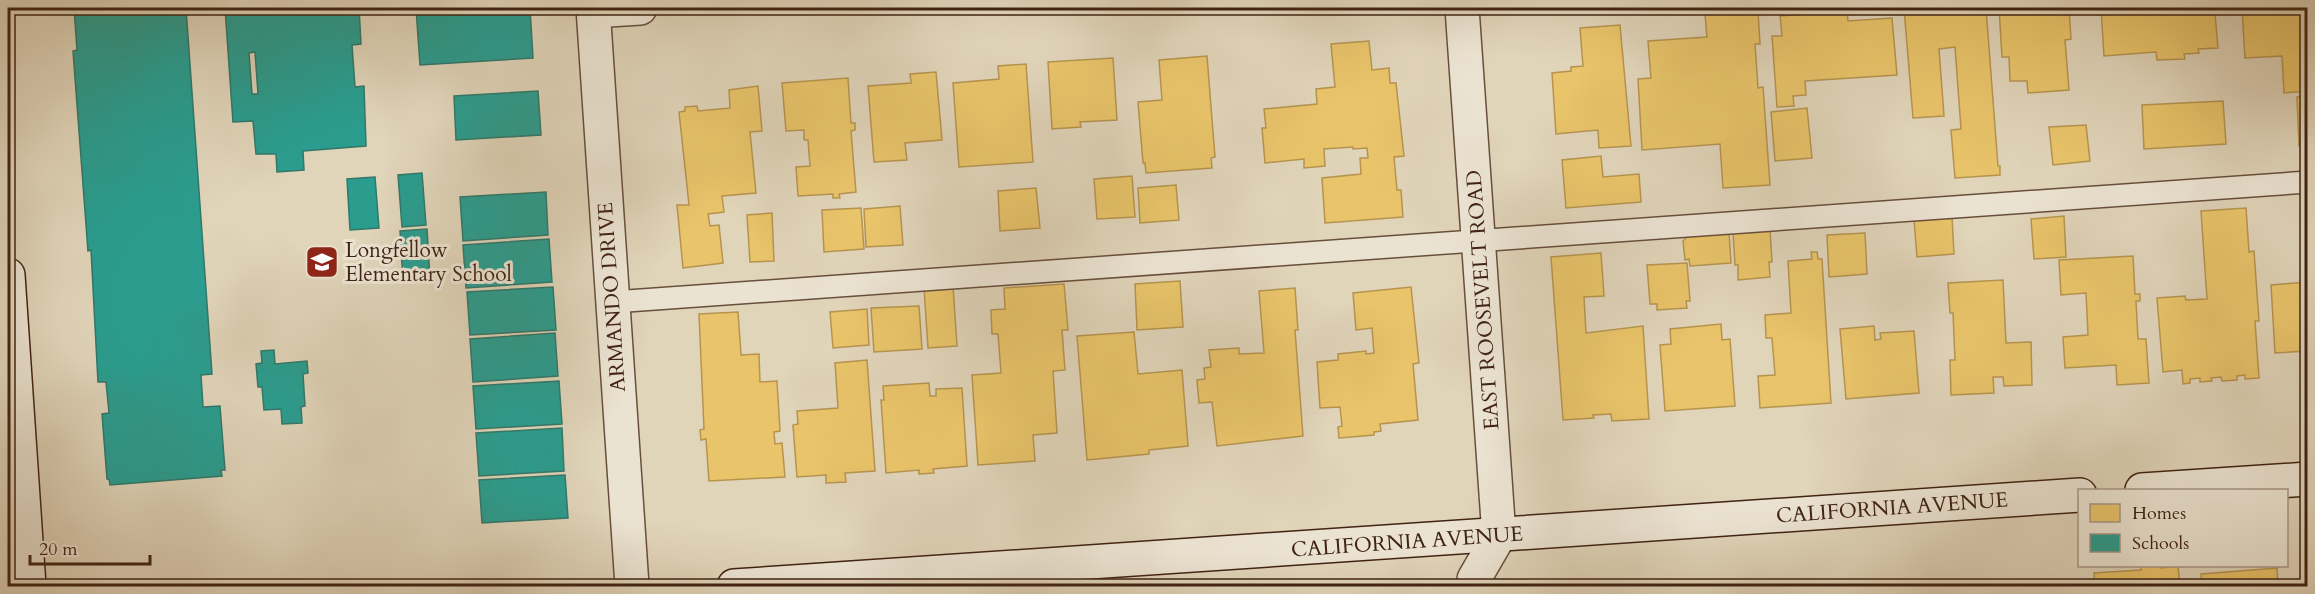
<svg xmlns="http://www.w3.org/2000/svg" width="2315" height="594" viewBox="0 0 2315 594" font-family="Cardo,serif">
	<rect width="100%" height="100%" fill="#e0d4b9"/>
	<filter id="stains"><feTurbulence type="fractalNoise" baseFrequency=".00333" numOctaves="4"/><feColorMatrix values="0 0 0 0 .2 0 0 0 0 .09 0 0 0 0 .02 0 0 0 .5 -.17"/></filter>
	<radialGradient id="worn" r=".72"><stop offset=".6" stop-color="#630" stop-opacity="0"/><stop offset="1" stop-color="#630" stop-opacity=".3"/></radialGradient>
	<!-- homes -->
	<g fill="#e9c46a" stroke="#b69450" stroke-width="1.5">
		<polygon points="1904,8 1986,8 1998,166 2000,166 2000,175 1955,178 1951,130 1961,129 1955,47 1939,49 1944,116 1913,118"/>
		<polygon points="1999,8 2069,8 2071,39 2065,40 2069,90 2028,93 2027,81 2010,81 2009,57 2002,57"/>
		<polygon points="2101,8 2203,8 2204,14 2215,13 2218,48 2198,49 2199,53 2184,54 2185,59 2157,60 2156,52 2104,56"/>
		<polygon points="2242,8 2308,8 2308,91 2284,93 2282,56 2245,58"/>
		<polygon points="1758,11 1760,44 1755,44 1758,88 1763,87 1770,185 1723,188 1720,144 1642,150 1638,79 1651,78 1648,41 1707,37 1705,14"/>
		<polygon points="1847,11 1848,21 1892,18 1897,75 1805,81 1806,95 1793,96 1794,106 1777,107 1772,36 1782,36 1780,16"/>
		<polygon points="1620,25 1631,146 1599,148 1598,130 1556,134 1552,73 1571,71 1571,67 1583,66 1580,28"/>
		<polygon points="1369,41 1372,70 1389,68 1390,83 1396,83 1404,156 1394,157 1397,190 1401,190 1403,217 1325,223 1322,178 1361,174 1360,158 1368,158 1367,148 1353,149 1353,147 1324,149 1325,166 1304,168 1304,159 1265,163 1262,128 1266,128 1264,109 1317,104 1316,89 1335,87 1331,44"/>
		<polygon points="1207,56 1215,157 1211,158 1212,168 1146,173 1145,163 1143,163 1138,102 1162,100 1159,60"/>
		<polygon points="1113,58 1117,120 1080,122 1081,127 1052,129 1048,62"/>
		<polygon points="1026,64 1033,162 959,167 953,83 999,79 998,66"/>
		<polygon points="936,72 942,140 905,143 907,160 874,162 868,86 911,83 910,74"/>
		<polygon points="848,78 851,123 855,123 855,130 851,131 856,192 839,194 840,198 833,198 833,194 798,196 796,167 810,166 808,140 804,140 804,130 786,131 782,83"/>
		<polygon points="758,86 762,131 750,132 756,193 722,196 724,212 708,214 710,226 719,225 723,263 683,268 677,205 689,205 679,112 685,111 685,107 697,106 698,111 730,108 729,90"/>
		<polygon points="2308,96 2308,146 2299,146 2297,97"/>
		<polygon points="2223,101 2226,144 2144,149 2142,105"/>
		<polygon points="1807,108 1812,158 1775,161 1771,112"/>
		<polygon points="2086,125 2090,161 2053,165 2049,127"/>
		<polygon points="1601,156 1603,177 1639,174 1641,202 1566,208 1562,160"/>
		<polygon points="1132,176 1135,217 1097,219 1094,179"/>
		<polygon points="1176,185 1179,220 1140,223 1138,188"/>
		<polygon points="1036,188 1040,228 1000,231 998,191"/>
		<polygon points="900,206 903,245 866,247 864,209"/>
		<polygon points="861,208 864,249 824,252 822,210"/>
		<polygon points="2246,208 2249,252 2254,251 2259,321 2255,321 2259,378 2245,379 2245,375 2237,376 2237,380 2222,381 2221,377 2211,378 2212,381 2200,382 2200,378 2190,379 2190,383 2183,384 2182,370 2163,372 2157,298 2185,296 2186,300 2207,299 2201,211"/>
		<polygon points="772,213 774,261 750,262 747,215"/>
		<polygon points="2064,216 2066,257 2034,259 2031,219"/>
		<polygon points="1952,217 1954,254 1917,257 1914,220"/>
		<polygon points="1770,229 1772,262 1769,262 1770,277 1738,280 1738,265 1735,265 1733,232"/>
		<polygon points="1729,232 1731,263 1690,266 1689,259 1685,260 1683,241 1690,234"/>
		<polygon points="1865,233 1867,274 1829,277 1827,235"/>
		<polygon points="1811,252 1817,252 1818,259 1822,259 1831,403 1760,408 1758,376 1775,375 1772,338 1766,338 1765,315 1791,313 1788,261 1812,259"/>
		<polygon points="1601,253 1604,296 1584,297 1586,333 1643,326 1649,419 1612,421 1611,414 1593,415 1594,418 1563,420 1551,257"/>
		<polygon points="2133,256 2135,294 2140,294 2140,301 2136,301 2138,339 2146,339 2149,383 2117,385 2116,365 2065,368 2063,337 2088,335 2086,293 2061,295 2059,260"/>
		<polygon points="1687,263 1690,301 1686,301 1687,308 1657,310 1657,304 1650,304 1647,265"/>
		<polygon points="2003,280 2006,343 2031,342 2032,385 2004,386 2003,377 1993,377 1994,393 1951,395 1950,360 1955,360 1953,313 1950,313 1948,283"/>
		<polygon points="1180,281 1183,327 1137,330 1135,284"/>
		<polygon points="2308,282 2308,351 2275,353 2271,285"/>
		<polygon points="1064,284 1068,330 1062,330 1065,370 1053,371 1057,433 1033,435 1035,461 978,465 972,375 1001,373 998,334 992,334 991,310 1005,309 1004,288"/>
		<polygon points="953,286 957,346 928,348 924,288"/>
		<polygon points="1411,287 1419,363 1413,364 1418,420 1380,424 1381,431 1374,432 1374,435 1339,438 1338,427 1342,426 1340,407 1320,408 1317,362 1338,360 1338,354 1366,351 1366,354 1374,353 1372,328 1356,330 1353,293"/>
		<polygon points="1295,288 1298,330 1295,330 1303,436 1217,446 1212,402 1199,403 1197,380 1205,379 1204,368 1211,367 1209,350 1239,348 1239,354 1264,353 1259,291"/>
		<polygon points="919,306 922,349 874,352 871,308"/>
		<polygon points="867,309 869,345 833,348 830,312"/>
		<polygon points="738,312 741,355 759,354 760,382 777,381 780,431 774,432 775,444 782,443 785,477 709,481 706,439 701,440 700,430 704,429 699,314"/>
		<polygon points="1721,324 1722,340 1730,339 1735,406 1665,411 1660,345 1671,344 1670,329"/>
		<polygon points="1874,326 1875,340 1881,339 1880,333 1914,331 1919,393 1846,399 1840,329"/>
		<polygon points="1134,332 1138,374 1182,370 1188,446 1149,450 1149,454 1087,460 1077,336"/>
		<polygon points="867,360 875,471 845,473 846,482 826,483 826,475 797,477 793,425 798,424 797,411 838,408 835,363"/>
		<polygon points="929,383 930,396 936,396 936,389 962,388 967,466 933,469 934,473 919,474 919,470 886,473 881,400 884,400 883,386"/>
		<polygon points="2141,566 2161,566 2161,568 2178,566 2180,586 2095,586 2094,573 2141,570"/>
		<polygon points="2308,567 2308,586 2306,586 2305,568"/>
		<polygon points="2277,568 2278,586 2202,586 2201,574"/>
	</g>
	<!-- schools -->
	<g fill="#2a9d8f" stroke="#31786a" stroke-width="1.5" fill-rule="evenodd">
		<polygon points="74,8 186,8 212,374 201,375 203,407 220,406 225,470 221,470 222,476 110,485 109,479 107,479 102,414 109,413 106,382 98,382 91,250 88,251 73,51 77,50"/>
		<path d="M225,8H359L361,44L352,45L355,87L364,86L366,146L303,151L304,170L277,172L276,154H256L253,121L233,122ZM255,52L258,94H252L249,53Z"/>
		<polygon points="416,8 530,8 533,58 420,65"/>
		<polygon points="538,91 541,135 456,140 454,96"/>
		<polygon points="422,173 426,225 402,227 398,175"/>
		<polygon points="375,177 379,228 350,230 347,179"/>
		<polygon points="546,192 548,235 463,241 460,197"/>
		<polygon points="427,229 430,279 403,281 400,231"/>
		<polygon points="549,239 552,282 466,288 463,245"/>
		<polygon points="553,287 556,330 470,335 467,292"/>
		<polygon points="555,333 558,376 473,382 470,339"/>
		<polygon points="274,350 275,364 307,361 308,373 303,374 305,406 301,407 302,423 282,424 281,409 264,410 262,387 258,387 256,364 262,363 261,351"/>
		<polygon points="559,381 562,424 476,429 473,386"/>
		<polygon points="562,428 564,471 479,476 476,433"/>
		<polygon points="565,475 568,518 482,523 479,480"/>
	</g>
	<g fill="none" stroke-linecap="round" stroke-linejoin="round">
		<defs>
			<polyline id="lane" points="613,302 2308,182"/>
			<g id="street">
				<polyline points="593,8 632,586"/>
				<polyline points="1462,8 1499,536 1474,579 1475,586"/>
				<polyline points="593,11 640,8"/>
			</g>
			<g id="secondary">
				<polyline points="8,275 29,586"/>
				<polyline points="2142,490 2308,479"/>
				<polyline points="734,586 2080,495"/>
			</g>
		</defs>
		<!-- lane casing -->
		<use href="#lane" stroke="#684f3c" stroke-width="24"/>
		<!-- street casing -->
		<use href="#street" stroke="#684f3c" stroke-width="36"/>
		<!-- secondary casing -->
		<use href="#secondary" stroke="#402313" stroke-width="36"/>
		<!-- lane -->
		<use href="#lane" stroke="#ebe3d2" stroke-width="21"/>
		<!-- street -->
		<use href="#street" stroke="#ebe3d2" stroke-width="33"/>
		<!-- secondary -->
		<use href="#secondary" stroke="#ebe3d2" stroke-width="33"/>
	</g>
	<!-- icons -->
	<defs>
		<symbol id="school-square" viewBox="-11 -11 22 22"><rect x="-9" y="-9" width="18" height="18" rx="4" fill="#8f2418" stroke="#ebe3d2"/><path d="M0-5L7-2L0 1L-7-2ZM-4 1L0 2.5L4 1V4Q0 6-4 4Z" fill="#fff"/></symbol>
	</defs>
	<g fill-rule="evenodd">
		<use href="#school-square" x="303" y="243" width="38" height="38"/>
	</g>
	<g text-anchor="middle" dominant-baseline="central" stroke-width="6" stroke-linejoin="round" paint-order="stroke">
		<!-- poi labels -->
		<g font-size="21" fill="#402313" stroke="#ebe3d2" text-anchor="start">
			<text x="345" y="250">Longfellow<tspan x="345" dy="24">Elementary School</tspan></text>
		</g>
		<!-- street labels -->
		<g font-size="21" fill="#402313" stroke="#ebe3d2">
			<text transform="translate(612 297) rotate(-94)">ARMANDO DRIVE</text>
			<text transform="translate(1483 300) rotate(-94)">EAST ROOSEVELT ROAD</text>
			<text transform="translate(1892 508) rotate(-4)">CALIFORNIA AVENUE</text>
			<text transform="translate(1407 542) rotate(-4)">CALIFORNIA AVENUE</text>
		</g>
	</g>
	<!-- margin -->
	<rect width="2315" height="594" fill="none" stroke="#e0d4b9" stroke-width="30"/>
	<rect x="9" y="9" width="2297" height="576" fill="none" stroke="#402313" stroke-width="3"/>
	<rect x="15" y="15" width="2285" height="564" fill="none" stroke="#402313" stroke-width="1.5"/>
	<!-- legend -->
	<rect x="2078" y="489" width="210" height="78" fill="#ebe3d2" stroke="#a79686" stroke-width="1.5"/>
	<rect x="2090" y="504" width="30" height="18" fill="#e9c46a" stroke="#a79686" stroke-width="1.5"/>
	<text x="2132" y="519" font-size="18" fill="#402313">Homes</text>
	<rect x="2090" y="534" width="30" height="18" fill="#2a9d8f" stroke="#a79686" stroke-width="1.5"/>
	<text x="2132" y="549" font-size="18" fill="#402313">Schools</text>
	<!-- scale -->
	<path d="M30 555v9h120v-9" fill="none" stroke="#402313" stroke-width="3"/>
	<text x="39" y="555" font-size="18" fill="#402313" stroke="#ebe3d2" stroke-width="4.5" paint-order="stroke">20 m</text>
	<rect width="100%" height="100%" filter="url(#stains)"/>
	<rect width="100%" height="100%" fill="url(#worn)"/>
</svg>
